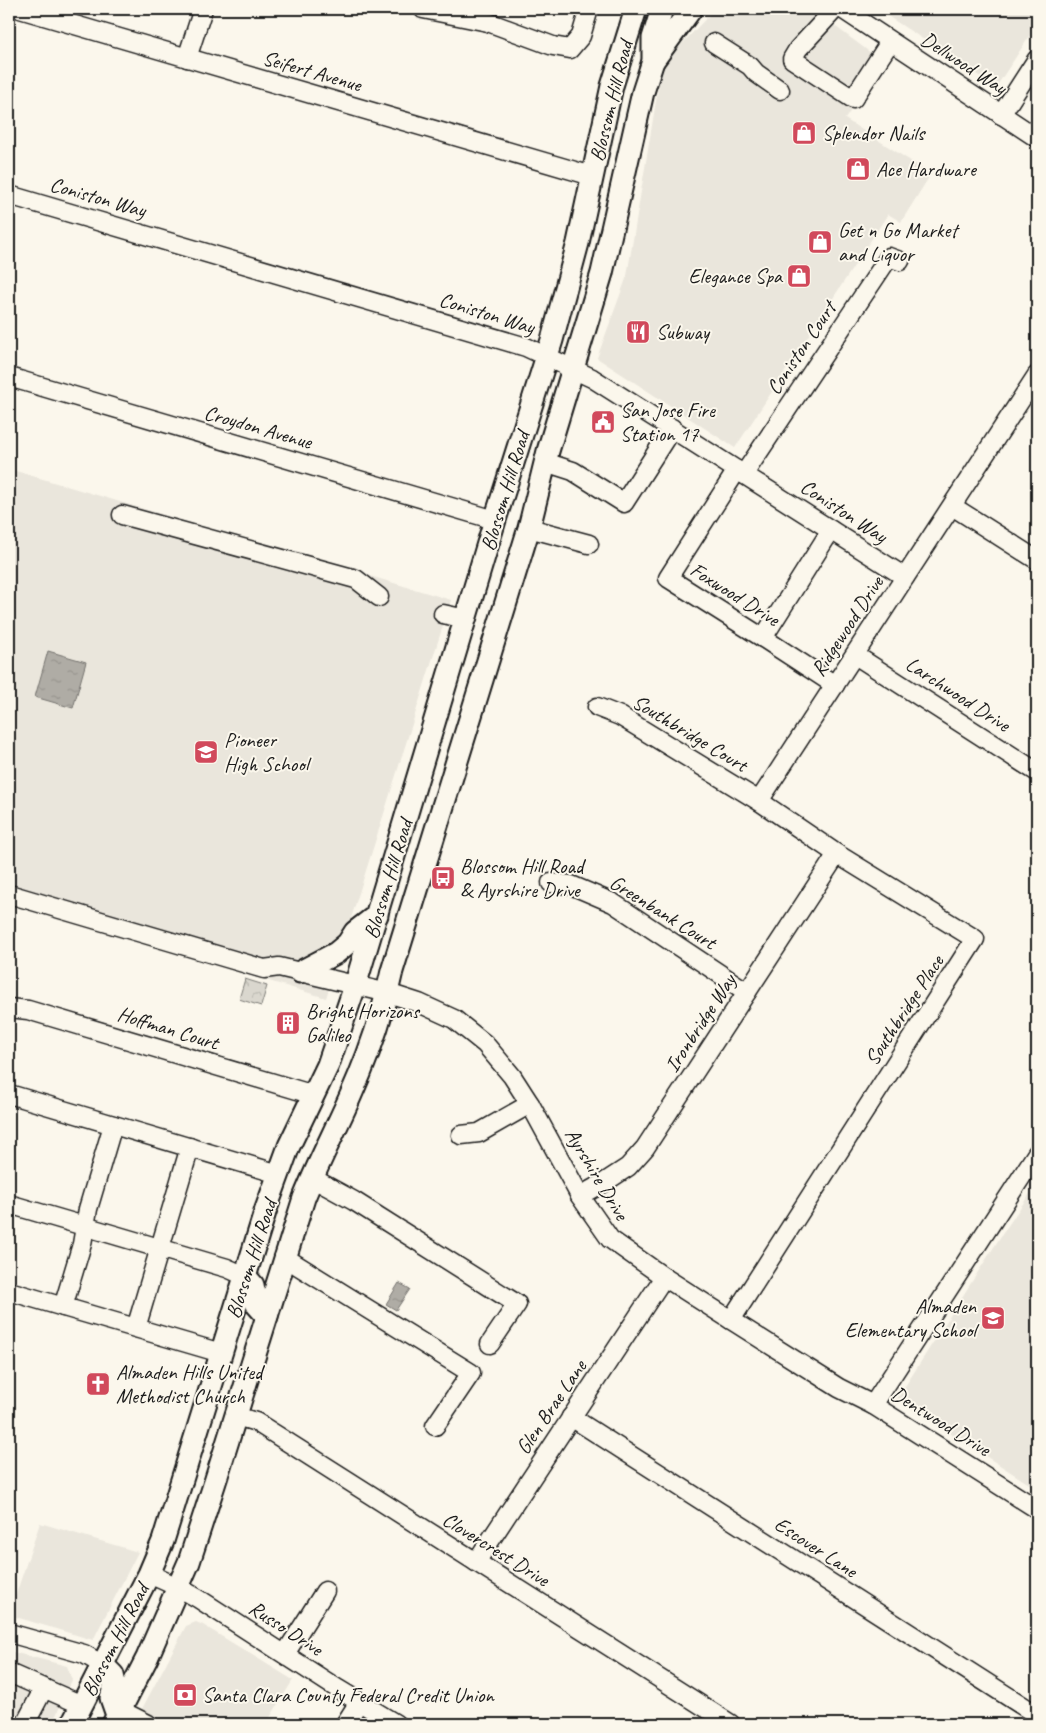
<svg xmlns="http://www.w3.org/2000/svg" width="1046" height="1733" viewBox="0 0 1046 1733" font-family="Caveat,sans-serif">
	<defs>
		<pattern id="forest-crowns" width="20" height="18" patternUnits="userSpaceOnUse" patternTransform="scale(1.25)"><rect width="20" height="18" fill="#dad7ce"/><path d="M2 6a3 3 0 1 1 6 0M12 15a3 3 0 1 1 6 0" fill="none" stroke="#bab8b0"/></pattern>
		<pattern id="water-ripples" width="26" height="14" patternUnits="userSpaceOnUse" patternTransform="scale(1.25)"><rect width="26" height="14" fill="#afaca5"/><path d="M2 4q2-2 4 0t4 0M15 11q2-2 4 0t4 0" fill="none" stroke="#96938d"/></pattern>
	</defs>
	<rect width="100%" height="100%" fill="#fbf7ec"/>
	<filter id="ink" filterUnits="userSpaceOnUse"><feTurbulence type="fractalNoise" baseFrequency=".02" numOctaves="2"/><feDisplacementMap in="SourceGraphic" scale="10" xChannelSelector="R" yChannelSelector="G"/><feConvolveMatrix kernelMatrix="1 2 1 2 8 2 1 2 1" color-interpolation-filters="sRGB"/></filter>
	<g filter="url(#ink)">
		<!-- built -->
		<g fill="#eae6dc">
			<polygon points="715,9 812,9 883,62 845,119 931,174 901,222 888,214 735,448 597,358 627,276 662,65"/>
			<polygon points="877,9 1037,9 1037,25 996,87"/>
			<polygon points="9,469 451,600 326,998 9,904"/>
			<polygon points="1037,1183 1037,1489 897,1399 1001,1236"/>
			<polygon points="40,1523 138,1552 93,1640 9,1615"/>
			<polygon points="196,1622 203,1625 293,1680 266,1724 134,1724 186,1626"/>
			<polygon points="9,1651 67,1666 72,1680 52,1724 9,1724"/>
		</g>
		<!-- forest -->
		<polygon fill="url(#forest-crowns)" stroke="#7b7a75" points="245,979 267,986 261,1006 239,999"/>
		<!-- water -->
		<g fill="url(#water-ripples)" stroke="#74726e">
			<polygon points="48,651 86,662 73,708 35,697"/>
			<polygon points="399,1283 410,1289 396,1310 386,1304"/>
		</g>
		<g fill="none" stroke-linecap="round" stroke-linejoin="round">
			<defs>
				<g id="minor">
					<polyline points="20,9 592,176"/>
					<polyline points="423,9 488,22 553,46 570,49 581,36 589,9"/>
					<polyline points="835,9 798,49 792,59 853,99 890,42"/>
					<polyline points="842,9 1037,138"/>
					<polyline points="714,43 750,66 756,73 780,90"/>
					<polyline points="187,58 203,9"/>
					<polyline points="1001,115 1037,59"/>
					<polyline points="9,195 526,347 592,378 905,577"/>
					<polyline points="9,377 495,520"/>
					<polyline points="545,462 573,471 624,503 672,428"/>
					<polyline points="737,470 668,578 763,638 835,685"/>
					<polyline points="744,474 889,257 900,261"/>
					<polyline points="952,506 1037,560"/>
					<polyline points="122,515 356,579 379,597"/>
					<polyline points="529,528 589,544"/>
					<polyline points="443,614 466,619"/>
					<polyline points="763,638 831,530"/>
					<polyline points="855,655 1037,772"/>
					<polyline points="597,707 620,716 759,801 837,854 975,939 731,1320"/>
					<polyline points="759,801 1037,375"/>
					<polyline points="551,883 571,885 613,903 747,992"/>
					<polyline points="9,894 264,969 279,967 388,993 419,1003 454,1019 485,1044 512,1076 530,1104 580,1196 610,1239 664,1277 731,1320 839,1388 873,1405"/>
					<polyline points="9,1008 28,1010 314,1095"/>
					<polyline points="9,1094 279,1174"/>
					<polyline points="461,1135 479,1133 530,1104"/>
					<polyline points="1037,1153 873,1405 1037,1509"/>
					<polyline points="312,1178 354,1201 517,1304 490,1344"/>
					<polyline points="580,1196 605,1182 628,1167 645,1148 837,854"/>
					<polyline points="9,1204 227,1268 245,1276"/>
					<polyline points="284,1257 471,1373 435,1426"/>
					<polyline points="9,1291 221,1353"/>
					<polyline points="63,1307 82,1244 88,1209 113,1125"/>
					<polyline points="136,1328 190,1147"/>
					<polyline points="236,1416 256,1422 731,1724"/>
					<polyline points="571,1417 1037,1715"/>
					<polyline points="476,1562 664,1277"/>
					<polyline points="149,1574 178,1587 199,1599 338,1689 396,1724"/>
					<polyline points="9,1633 84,1654 103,1665"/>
					<polyline points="285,1654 325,1591"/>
					<polyline points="9,1673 82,1705"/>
					<polyline points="120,1710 148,1724"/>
					<polyline points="25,1724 44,1688"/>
					<polyline points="345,1724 359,1702"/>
				</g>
				<g id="major">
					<polyline points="653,61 691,9"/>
					<polyline points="300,972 336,953 348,943 355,932 377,915"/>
					<polyline points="245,1276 253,1285 257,1305 267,1316"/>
					<polyline points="103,1665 113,1675 115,1684 111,1698 117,1715"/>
					<polyline points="72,1724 149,1574 163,1541 266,1209 289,1146 328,1065 355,986 495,520 552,340 578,243 612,86 636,9"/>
					<path d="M113,1724L147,1658L189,1562L215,1482L304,1198C318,1163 335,1131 350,1097C368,1057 383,1014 392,971L529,528L548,451L602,273L643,92L653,61V38L662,9"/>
				</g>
			</defs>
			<!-- minor casing -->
			<use href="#minor" stroke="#1c1c1c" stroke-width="21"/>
			<!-- major casing -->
			<use href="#major" stroke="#1c1c1c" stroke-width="25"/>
			<!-- minor -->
			<use href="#minor" stroke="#fbf7ec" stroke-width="18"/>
			<!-- major -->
			<use href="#major" stroke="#fbf7ec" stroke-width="21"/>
		</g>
	</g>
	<!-- icons -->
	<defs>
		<symbol id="shop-square" viewBox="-11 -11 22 22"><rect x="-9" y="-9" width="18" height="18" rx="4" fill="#d1495b" stroke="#fbf7ec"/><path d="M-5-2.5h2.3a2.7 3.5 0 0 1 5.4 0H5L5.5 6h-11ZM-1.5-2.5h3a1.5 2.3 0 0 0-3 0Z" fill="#fff"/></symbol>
		<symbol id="restaurant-square" viewBox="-11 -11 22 22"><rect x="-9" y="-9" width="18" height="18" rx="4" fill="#d1495b" stroke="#fbf7ec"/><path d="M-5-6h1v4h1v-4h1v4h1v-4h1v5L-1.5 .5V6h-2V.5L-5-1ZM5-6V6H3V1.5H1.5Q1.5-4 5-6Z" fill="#fff"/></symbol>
		<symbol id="civic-square" viewBox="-11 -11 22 22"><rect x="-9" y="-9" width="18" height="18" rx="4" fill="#d1495b" stroke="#fbf7ec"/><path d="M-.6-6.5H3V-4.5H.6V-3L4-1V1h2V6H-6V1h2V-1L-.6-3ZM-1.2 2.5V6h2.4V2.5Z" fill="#fff"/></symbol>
		<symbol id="school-square" viewBox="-11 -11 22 22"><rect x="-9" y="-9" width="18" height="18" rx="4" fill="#d1495b" stroke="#fbf7ec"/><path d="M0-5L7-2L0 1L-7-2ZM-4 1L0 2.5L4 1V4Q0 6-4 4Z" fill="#fff"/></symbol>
		<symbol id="bus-square" viewBox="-11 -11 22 22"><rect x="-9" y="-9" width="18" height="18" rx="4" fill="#d1495b" stroke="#fbf7ec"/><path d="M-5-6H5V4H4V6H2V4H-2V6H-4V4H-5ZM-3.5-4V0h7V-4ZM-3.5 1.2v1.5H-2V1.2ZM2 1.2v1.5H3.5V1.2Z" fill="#fff"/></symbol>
		<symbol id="building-square" viewBox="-11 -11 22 22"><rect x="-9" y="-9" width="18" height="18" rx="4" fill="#d1495b" stroke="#fbf7ec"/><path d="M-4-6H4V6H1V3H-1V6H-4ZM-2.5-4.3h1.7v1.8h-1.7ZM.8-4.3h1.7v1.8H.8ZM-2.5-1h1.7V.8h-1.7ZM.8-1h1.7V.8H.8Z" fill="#fff"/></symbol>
		<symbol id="church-square" viewBox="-11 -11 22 22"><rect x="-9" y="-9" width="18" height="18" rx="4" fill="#d1495b" stroke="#fbf7ec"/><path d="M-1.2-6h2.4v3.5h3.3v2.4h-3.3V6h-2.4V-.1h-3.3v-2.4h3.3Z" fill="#fff"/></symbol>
		<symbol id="bank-square" viewBox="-11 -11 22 22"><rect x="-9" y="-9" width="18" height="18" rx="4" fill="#d1495b" stroke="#fbf7ec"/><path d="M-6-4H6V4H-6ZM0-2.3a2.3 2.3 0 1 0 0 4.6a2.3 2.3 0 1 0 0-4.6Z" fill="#fff"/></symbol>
	</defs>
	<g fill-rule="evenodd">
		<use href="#shop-square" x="790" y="119" width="28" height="28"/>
		<use href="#shop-square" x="844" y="155" width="28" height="28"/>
		<use href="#shop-square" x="806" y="228" width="28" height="28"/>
		<use href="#shop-square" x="785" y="262" width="28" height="28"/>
		<use href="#restaurant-square" x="624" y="318" width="28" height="28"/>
		<use href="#civic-square" x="589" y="408" width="28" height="28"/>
		<use href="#school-square" x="192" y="738" width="28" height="28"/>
		<use href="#bus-square" x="429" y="864" width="28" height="28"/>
		<use href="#building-square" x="274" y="1009" width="28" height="28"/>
		<use href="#school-square" x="979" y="1304" width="28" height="28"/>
		<use href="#church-square" x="84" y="1370" width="28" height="28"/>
		<use href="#bank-square" x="171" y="1681" width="28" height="28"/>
	</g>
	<g text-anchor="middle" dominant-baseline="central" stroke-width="4" stroke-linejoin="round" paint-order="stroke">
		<!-- street labels -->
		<g font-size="21" fill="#1c1c1c" stroke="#fbf7ec">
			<text transform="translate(964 63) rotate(33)">Dellwood Way</text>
			<text transform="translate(312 71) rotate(16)">Seifert Avenue</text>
			<text transform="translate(611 101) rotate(-76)">Blossom Hill Road</text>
			<text transform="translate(98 197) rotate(16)">Coniston Way</text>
			<text transform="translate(487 313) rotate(17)">Coniston Way</text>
			<text transform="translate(801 348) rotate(-56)">Coniston Court</text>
			<text transform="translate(258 427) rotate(16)">Croydon Avenue</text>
			<text transform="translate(505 491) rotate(-73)">Blossom Hill Road</text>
			<text transform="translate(844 511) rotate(33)">Coniston Way</text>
			<text transform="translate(735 594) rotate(32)">Foxwood Drive</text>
			<text transform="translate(847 626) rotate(-57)">Ridgewood Drive</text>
			<text transform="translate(958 694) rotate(33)">Larchwood Drive</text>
			<text transform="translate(690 733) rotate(31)">Southbridge Court</text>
			<text transform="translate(388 879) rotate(-73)">Blossom Hill Road</text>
			<text transform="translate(663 912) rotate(32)">Greenbank Court</text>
			<text transform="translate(904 1010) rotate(-57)">Southbridge Place</text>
			<text transform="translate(700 1023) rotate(-57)">Ironbridge Way</text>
			<text transform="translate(168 1028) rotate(17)">Hoffman Court</text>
			<text transform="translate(597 1174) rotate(59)">Ayrshire Drive</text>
			<text transform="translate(251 1259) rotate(-72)">Blossom Hill Road</text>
			<text transform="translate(551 1407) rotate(-56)">Glen Brae Lane</text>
			<text transform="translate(941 1421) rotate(32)">Dentwood Drive</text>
			<text transform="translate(816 1547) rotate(33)">Escover Lane</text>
			<text transform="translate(496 1549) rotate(32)">Clovercrest Drive</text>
			<text transform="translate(286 1628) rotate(33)">Russo Drive</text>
			<text transform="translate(115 1640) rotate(-63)">Blossom Hill Road</text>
		</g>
		<!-- poi labels -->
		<g font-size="21" fill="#1c1c1c" stroke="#fbf7ec" text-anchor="start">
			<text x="822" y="133">Splendor Nails</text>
			<text x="876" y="169">Ace Hardware</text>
			<text x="838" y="230">Get n Go Market<tspan x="838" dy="24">and Liquor</tspan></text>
			<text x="782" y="276" text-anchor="end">Elegance Spa</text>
			<text x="656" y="332">Subway</text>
			<text x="620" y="410">San Jose Fire<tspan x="620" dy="24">Station 17</tspan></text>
			<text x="224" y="740">Pioneer<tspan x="224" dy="24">High School</tspan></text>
			<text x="460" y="866">Blossom Hill Road<tspan x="460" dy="24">&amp; Ayrshire Drive</tspan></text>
			<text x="306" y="1011">Bright Horizons<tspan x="306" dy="24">Galileo</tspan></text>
			<text x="976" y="1306" text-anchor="end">Almaden<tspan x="976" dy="24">Elementary School</tspan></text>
			<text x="116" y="1372">Almaden Hills United<tspan x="116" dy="24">Methodist Church</tspan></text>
			<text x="202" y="1695">Santa Clara County Federal Credit Union</text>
		</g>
	</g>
	<!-- margin -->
	<rect width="1046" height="1733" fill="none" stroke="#fbf7ec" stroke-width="30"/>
	<rect x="15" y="15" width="1016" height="1703" fill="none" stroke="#1c1c1c" stroke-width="2" filter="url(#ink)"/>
</svg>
